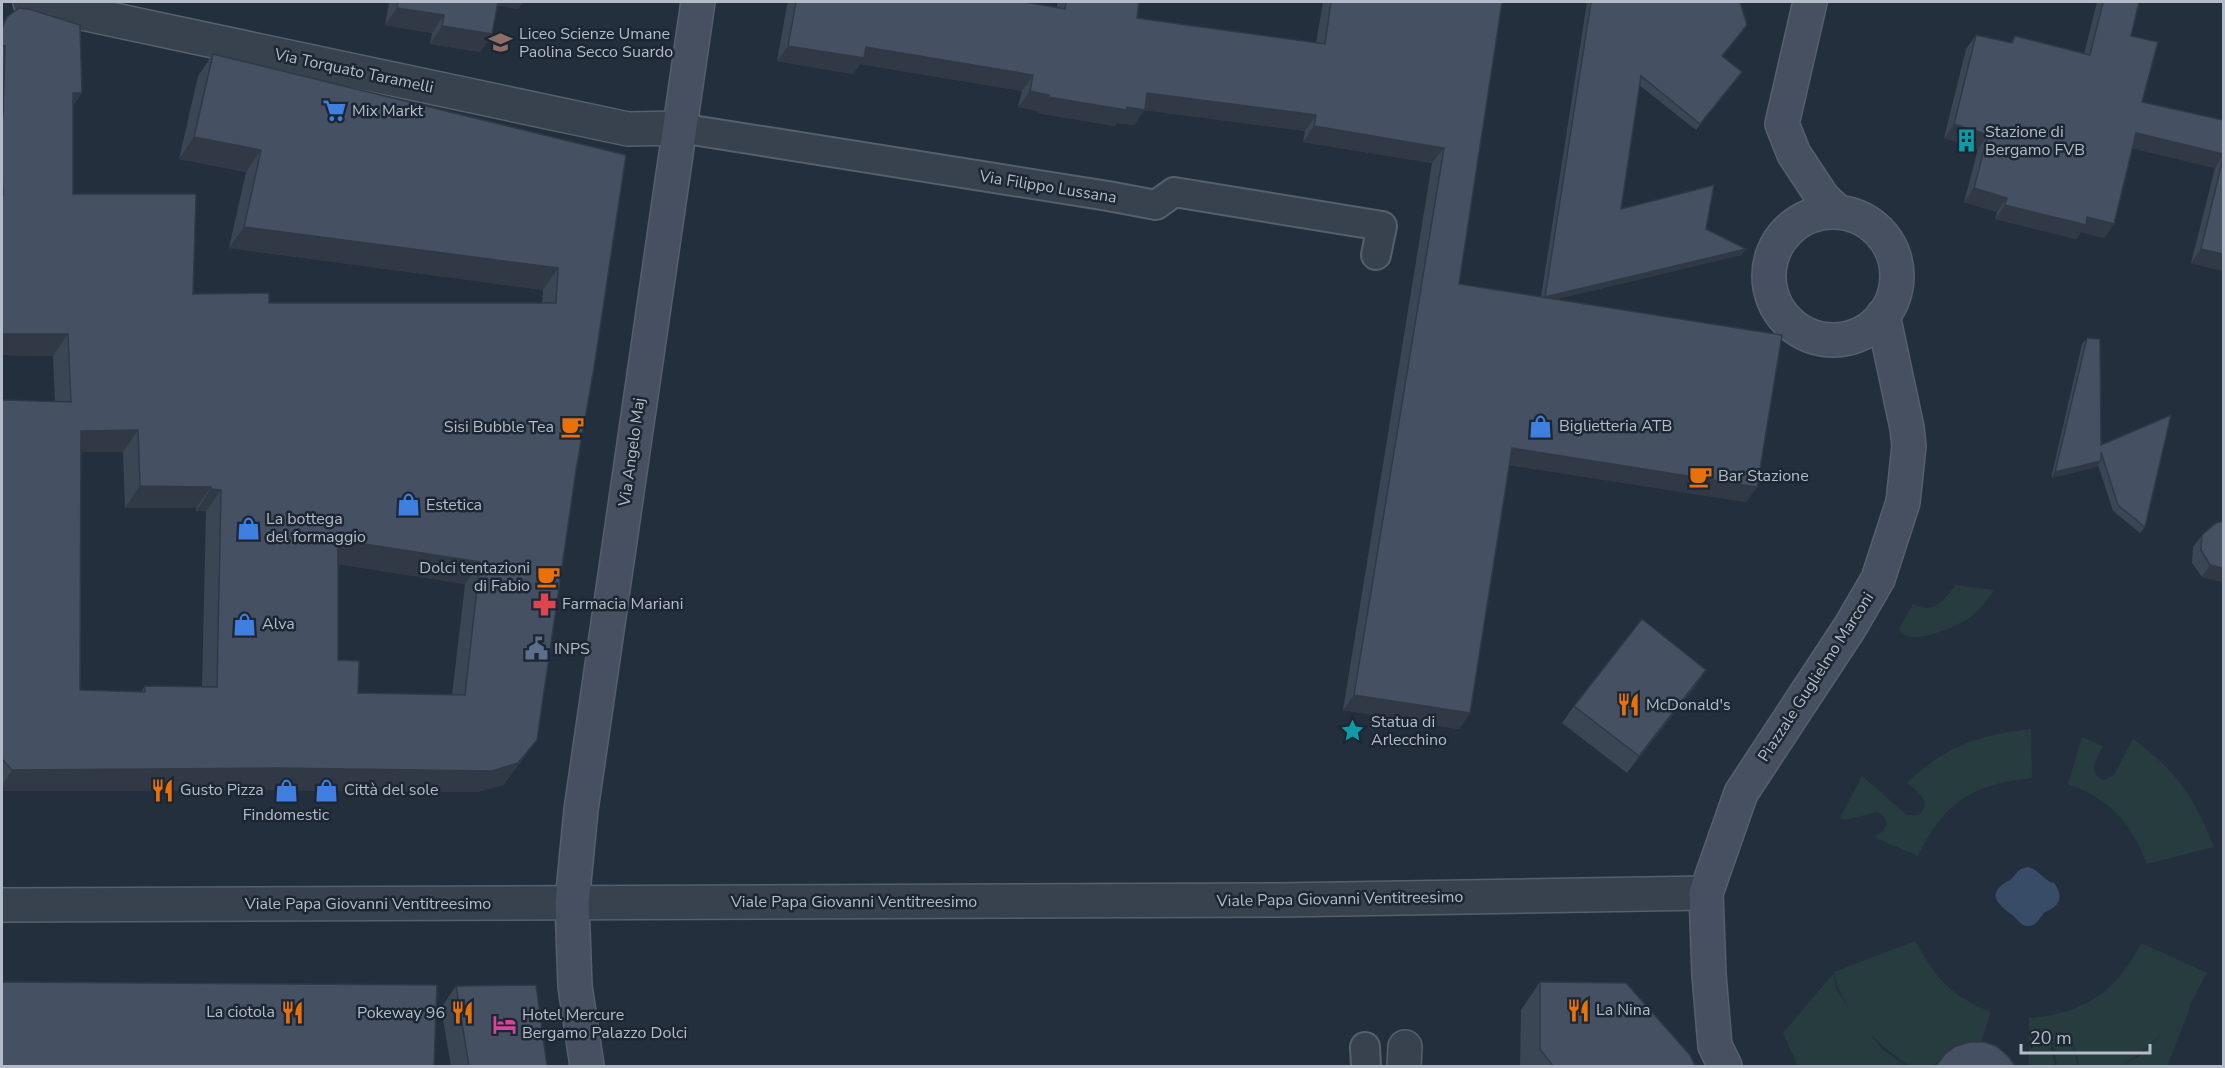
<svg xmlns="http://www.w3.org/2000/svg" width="2225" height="1068" viewBox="0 0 2225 1068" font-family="'Nunito Sans',sans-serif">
	<rect width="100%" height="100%" fill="#242f3e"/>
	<!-- green -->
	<g fill="#263c3f">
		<path d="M1955,585L1994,590C1988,599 1981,608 1973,615C1959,626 1918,644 1902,634L1899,629L1901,625L1913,604C1933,615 1944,601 1955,585Z"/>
		<path d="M2031,729L2032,778C1973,784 1944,802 1918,856L1878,839L1875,836L1882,832L1887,824L1884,817L1878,812L1844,820L1840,818L1862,776L1907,815H1918C1934,803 1917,791 1907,783C1945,746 1979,735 2031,729Z"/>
		<path d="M2082,737L2103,746C2097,758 2086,773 2104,780L2114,775L2133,739C2178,773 2193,795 2214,847L2147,864C2130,821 2112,801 2068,784Z"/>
		<path d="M1915,941C1937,979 1949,995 1991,1012L1978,1051L1944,1057L1932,1066H1909L1884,1047L1870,1034L1882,1049L1905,1066H1798L1783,1033L1833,974L1836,988L1850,1011L1838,988L1834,972Z"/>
		<path d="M2141,943L2207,973L2190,1004L2189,1011L2167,1066H2120L2138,1057L2164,1032L2137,1056L2120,1066H2079L2072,1039C2065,1034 2057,1033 2053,1041L2060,1037C2075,1039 2075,1054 2078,1066H2057L2053,1042L2051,1048L2055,1066H2029V1018C2083,1014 2117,992 2141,943Z"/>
	</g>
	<!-- water -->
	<path fill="#394c67" d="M2027,867C2040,869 2042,880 2054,883C2060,891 2063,900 2054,907C2051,910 2045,911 2043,914C2039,919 2037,925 2029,926C2021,927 2017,918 2011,914C2002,907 1987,897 2002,885C2004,883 2007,882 2010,880C2017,874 2017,869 2027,867Z"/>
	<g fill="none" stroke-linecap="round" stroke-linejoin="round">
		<defs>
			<g id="pedestrian">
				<polyline points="680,128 1108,196 1156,205 1174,192 1382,226 1376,255"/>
				<polyline points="1365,1047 1366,1066"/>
			</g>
			<g id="minor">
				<polyline points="30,2 628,129 680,128"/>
				<polyline points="1404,1066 1405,1047"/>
			</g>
			<polyline id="tertiary" points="2,905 1280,900 1706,893"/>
			<g id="secondary">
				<polyline points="1810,2 1782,124 1794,154 1823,198 1838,212"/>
				<circle cx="1833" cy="276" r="64"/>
				<polyline points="587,1066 575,986 572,903 581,810 698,2"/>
				<polyline points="1725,1066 1715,1046 1709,975 1706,893 1741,793 1850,627 1878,579 1903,502 1909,446 1907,428 1883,315"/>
			</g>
		</defs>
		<!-- pedestrian casing -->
		<use href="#pedestrian" stroke="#565f6c" stroke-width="32"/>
		<!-- minor casing -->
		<use href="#minor" stroke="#565f6c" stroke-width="36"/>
		<!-- tertiary casing -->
		<use href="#tertiary" stroke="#565f6c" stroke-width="36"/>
		<!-- secondary casing -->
		<use href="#secondary" stroke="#565f6c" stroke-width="36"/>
		<!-- pedestrian -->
		<use href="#pedestrian" stroke="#38414e" stroke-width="28"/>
		<!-- minor -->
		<use href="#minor" stroke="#38414e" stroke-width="33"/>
		<!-- tertiary -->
		<use href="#tertiary" stroke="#38414e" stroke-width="33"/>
		<!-- secondary -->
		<use href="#secondary" stroke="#465061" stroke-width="33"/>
	</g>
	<!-- wall -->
	<g fill="#3b4654" fill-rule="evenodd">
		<polygon points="389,2 523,2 518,9 497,5 492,34 480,52 430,44 432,33 385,25"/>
		<polygon points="789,2 1025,2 1057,7 1057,2 1139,2 1137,18 1316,43 1323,2 1502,2 1459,284 1541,297 1587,2 1740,2 1742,31 1722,56 1737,78 1696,130 1639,85 1621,209 1706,229 1746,249 1741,255 1557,299 1757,487 1746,502 1509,465 1470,713 1459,729 1343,710 1432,163 1303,142 1305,131 1144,110 1134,125 1117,123 1115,126 1037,113 1038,111 1018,107 1022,91 860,64 853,74 777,61 787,5"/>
		<polygon points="2097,2 2139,2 2131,36 2142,102 2223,120 2223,271 2191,263 2215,168 2132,148 2114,224 2104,238 2081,232 2076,239 1995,219 1997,212 1964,202 1978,149 1944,138 1966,49 1976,35 2010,43 2015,36 2084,54"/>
		<path d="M7,17L82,93L73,105V194L193,294L269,303H542L543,290L229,248L246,172L179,159L198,76L213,54L626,155L576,470L537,740L521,762L503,785L477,792L262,790L2,791V400L55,402L53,356L2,355V24ZM81,452H123L125,508H196V511H206L202,687L145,686L141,692L80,690ZM338,564L465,584L452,695L358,693L338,660Z"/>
		<polygon points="2087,338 2101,445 2145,527 2140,533 2113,511 2098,465 2096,467 2051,478 2082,344"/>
		<polygon points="2223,521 2223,582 2202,577 2192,563 2193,547 2202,535"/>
		<polygon points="1706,670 1694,688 1627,773 1562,723 1574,706"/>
		<polygon points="1540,982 1695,1066 1520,1066 1521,1010"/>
		<polygon points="456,986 547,1066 451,1066 441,1008"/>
	</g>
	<!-- shaded-wall -->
	<g fill="#303945">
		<polygon points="490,2 523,2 518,9 488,4"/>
		<polygon points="397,8 444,15 432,33 385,25"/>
		<polygon points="442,26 492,34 480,52 430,44"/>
		<polygon points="788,46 866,47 1033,75 1022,91 860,64 853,74 777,61"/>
		<polygon points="1030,91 1049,95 1038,111 1018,107"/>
		<polygon points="73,93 82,93 67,114"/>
		<polygon points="1147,93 1316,115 1305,131 1144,110 1134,125 1117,123 1115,126 1037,113 1048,97 1127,107"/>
		<polygon points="1954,124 1988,135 1978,149 1944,138"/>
		<polygon points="1314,126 1444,148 1432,163 1303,142"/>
		<polygon points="2136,133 2223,154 2223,155 2215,168 2126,147"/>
		<polygon points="194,137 261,150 246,172 179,159"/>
		<polygon points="1974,188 2007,198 1997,212 1964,202"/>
		<polygon points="2005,205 2087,217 2114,224 2104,238 2081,232 2076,239 1995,219"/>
		<polygon points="244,227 558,268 543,290 229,248"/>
		<polygon points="1746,249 1741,255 1540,303 1545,297"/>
		<polygon points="2201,249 2223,254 2223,271 2191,263"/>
		<polygon points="2,334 68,334 53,356 2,355"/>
		<polygon points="138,430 123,452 66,452 81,431"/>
		<polygon points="1512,448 1757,487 1746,502 1501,464"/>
		<polygon points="2101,461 2096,467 2051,478 2055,472"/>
		<polygon points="140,486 211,487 196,508 125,508"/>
		<polygon points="211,489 221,490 206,511 196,511"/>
		<polygon points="338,540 480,562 465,584 323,562"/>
		<polygon points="2210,565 2223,568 2223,582 2202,577"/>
		<polygon points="1706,670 1694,688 1627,773 1639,756"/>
		<polygon points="1354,695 1470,713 1459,729 1343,710"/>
		<polygon points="537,740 521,762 503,785 477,792 262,790 2,791 2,785 12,770 277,768"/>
	</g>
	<!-- building -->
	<g fill="#455162" stroke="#303945" stroke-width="1.5" fill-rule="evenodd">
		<polygon points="398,2 498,2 492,34 442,26 444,15 397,8"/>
		<polygon points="796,2 1025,2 1065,9 1066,2 1139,2 1137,18 1325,44 1331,2 1502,2 1459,284 1782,335 1757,487 1512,448 1470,713 1354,695 1444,148 1314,126 1316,115 1147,93 1145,110 1127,107 1126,110 1048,97 1049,95 1030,91 1033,75 866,47 864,58 788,46"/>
		<polygon points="1591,2 1740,2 1747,25 1722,56 1742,72 1700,124 1641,76 1621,209 1714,185 1706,229 1746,249 1545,297"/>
		<polygon points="2103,2 2139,2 2131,36 2158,42 2142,102 2223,120 2223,154 2136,133 2114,224 2087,217 2086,225 2005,205 2007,198 1974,188 1988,135 1954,124 1976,35 2012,43 2015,36 2090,55"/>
		<path d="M19,8L29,9L80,25L82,93H73V194H196L193,294L269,293V303H556L558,268L244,227L261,150L194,137L213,54L626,155L594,368L576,470L537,740L518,763L492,771L277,768L12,770L2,759V400L71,402L68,334H2V195H3L2,174V116H3L5,46H2V28L7,17ZM138,430L140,486L211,487V489L221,490L217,687L145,686V692L80,690L81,431ZM338,540L480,562L465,695L358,693L359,661L338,660Z"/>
		<polygon points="2223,158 2223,254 2201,249"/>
		<polygon points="2087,338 2100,339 2101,445 2171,415 2145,527 2118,505 2101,452 2101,461 2055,472"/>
		<polygon points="2223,521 2223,568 2210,565 2201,550 2202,535 2216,523"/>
		<polygon points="1642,619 1706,670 1639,756 1574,706"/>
		<polygon points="2,982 437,985 434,1066 2,1066"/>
		<polygon points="1540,982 1626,983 1690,1055 1695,1066 1553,1066 1540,1049"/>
		<polygon points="536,985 547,1066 469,1066 456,986"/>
		<polygon points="1970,1042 1984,1042 1996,1046 2008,1056 2015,1066 1936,1066 1945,1054 1956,1046"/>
	</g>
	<!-- icons -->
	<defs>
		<symbol id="school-bare" viewBox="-9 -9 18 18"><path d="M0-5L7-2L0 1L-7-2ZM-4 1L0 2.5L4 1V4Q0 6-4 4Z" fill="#8d6e63" stroke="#1d2633" stroke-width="2.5" paint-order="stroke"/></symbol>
		<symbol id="supermarket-bare" viewBox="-9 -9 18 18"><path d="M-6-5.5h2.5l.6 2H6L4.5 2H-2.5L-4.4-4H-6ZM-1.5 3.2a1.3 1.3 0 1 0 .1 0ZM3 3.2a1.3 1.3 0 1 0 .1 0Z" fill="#3f7fe0" stroke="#1d2633" stroke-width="2.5" paint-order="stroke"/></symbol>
		<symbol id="building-bare" viewBox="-9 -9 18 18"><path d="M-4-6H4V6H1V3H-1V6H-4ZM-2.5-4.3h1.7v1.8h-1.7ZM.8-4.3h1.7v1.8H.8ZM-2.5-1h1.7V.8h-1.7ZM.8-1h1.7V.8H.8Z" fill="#0f9aa8" stroke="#1d2633" stroke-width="2.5" paint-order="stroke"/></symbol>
		<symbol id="shop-bare" viewBox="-9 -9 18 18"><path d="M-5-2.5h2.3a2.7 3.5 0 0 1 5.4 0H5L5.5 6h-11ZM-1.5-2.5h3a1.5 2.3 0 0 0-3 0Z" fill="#3f7fe0" stroke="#1d2633" stroke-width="2.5" paint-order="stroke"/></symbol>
		<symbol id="cafe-bare" viewBox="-9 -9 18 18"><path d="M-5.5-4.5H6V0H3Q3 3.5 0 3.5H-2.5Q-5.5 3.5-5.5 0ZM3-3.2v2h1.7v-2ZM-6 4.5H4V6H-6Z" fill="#e8710a" stroke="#1d2633" stroke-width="2.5" paint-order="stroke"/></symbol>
		<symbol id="pharmacy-bare" viewBox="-9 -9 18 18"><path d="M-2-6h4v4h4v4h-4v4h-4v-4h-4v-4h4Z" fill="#e0444e" stroke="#1d2633" stroke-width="2.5" paint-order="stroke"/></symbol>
		<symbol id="civic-bare" viewBox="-9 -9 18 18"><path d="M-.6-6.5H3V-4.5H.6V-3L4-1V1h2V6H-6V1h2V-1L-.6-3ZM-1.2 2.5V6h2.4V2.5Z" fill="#5c6f8a" stroke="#1d2633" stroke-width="2.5" paint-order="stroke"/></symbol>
		<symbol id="restaurant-bare" viewBox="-9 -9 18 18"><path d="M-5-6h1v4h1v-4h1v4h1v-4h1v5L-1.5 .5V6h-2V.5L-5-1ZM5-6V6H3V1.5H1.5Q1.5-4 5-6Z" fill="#e8710a" stroke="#1d2633" stroke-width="2.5" paint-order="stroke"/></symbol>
		<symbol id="sight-bare" viewBox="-9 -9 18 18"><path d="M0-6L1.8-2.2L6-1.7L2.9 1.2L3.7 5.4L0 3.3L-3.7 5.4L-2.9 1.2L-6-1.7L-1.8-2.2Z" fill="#0f9aa8" stroke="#1d2633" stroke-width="2.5" paint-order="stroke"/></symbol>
		<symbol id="hotel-bare" viewBox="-9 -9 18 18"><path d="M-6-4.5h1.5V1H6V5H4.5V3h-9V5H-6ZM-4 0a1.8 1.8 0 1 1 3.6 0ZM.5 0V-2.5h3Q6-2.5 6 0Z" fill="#d1479c" stroke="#1d2633" stroke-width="2.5" paint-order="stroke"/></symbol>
	</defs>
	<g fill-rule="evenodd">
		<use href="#school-bare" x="484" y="26" width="33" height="33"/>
		<use href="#supermarket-bare" x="318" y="94" width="33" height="33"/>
		<use href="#building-bare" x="1950" y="124" width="33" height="33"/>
		<use href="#shop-bare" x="1524" y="410" width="33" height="33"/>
		<use href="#cafe-bare" x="556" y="410" width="33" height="33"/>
		<use href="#cafe-bare" x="1684" y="460" width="33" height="33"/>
		<use href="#shop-bare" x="392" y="488" width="33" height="33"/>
		<use href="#shop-bare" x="232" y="512" width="33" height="33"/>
		<use href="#cafe-bare" x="532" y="560" width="33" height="33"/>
		<use href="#pharmacy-bare" x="528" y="588" width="33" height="33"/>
		<use href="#shop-bare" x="228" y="608" width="33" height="33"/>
		<use href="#civic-bare" x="520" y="632" width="33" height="33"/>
		<use href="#restaurant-bare" x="1612" y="688" width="33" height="33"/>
		<use href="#sight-bare" x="1336" y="714" width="33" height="33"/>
		<use href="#restaurant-bare" x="146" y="774" width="33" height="33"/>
		<use href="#shop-bare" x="270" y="774" width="33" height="33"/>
		<use href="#shop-bare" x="310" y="774" width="33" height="33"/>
		<use href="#restaurant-bare" x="1562" y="994" width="33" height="33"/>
		<use href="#restaurant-bare" x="276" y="996" width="33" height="33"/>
		<use href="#restaurant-bare" x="446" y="996" width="33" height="33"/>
		<use href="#hotel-bare" x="488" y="1008" width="33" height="33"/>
	</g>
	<g text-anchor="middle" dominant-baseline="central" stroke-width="5" stroke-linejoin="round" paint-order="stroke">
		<!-- poi labels -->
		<g font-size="16" fill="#b4bcc9" stroke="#1d2633" text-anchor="start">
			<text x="519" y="34">Liceo Scienze Umane<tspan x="519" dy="18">Paolina Secco Suardo</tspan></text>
			<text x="352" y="111">Mix Markt</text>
			<text x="1985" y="132">Stazione di<tspan x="1985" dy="18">Bergamo FVB</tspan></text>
			<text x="1559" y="426">Biglietteria ATB</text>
			<text x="554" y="427" text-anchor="end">Sisi Bubble Tea</text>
			<text x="1718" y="476">Bar Stazione</text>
			<text x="426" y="505">Estetica</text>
			<text x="266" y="519">La bottega<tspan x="266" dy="18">del formaggio</tspan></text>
			<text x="530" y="568" text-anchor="end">Dolci tentazioni<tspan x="530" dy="18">di Fabio</tspan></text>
			<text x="562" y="604">Farmacia Mariani</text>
			<text x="262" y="624">Alva</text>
			<text x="554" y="649">INPS</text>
			<text x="1646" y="705">McDonald's</text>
			<text x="1371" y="722">Statua di<tspan x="1371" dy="18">Arlecchino</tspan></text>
			<text x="180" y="790">Gusto Pizza</text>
			<text x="344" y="790">Città del sole</text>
			<text x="286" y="815" text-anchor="middle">Findomestic</text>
			<text x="1596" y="1010">La Nina</text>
			<text x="275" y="1012" text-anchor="end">La ciotola</text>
			<text x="445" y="1013" text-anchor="end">Pokeway 96</text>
			<text x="522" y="1015">Hotel Mercure<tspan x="522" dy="18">Bergamo Palazzo Dolci</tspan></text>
		</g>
		<!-- street labels -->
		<g font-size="16" fill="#b4bcc9" stroke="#1d2633">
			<text transform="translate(354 71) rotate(12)">Via Torquato Taramelli</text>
			<text transform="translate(1048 187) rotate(9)">Via Filippo Lussana</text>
			<text transform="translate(632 452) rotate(-82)">Via Angelo Maj</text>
			<text transform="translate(1816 677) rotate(-57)">Piazzale Guglielmo Marconi</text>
			<text transform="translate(1340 899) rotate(-1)">Viale Papa Giovanni Ventitreesimo</text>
			<text x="854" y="902">Viale Papa Giovanni Ventitreesimo</text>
			<text x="368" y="904">Viale Papa Giovanni Ventitreesimo</text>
		</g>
	</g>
	<!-- border -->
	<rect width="2225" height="1068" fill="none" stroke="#b4bcc9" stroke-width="6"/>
	<!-- scale -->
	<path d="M2021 1044v9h129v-9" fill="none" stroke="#b4bcc9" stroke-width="3"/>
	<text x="2030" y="1044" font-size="18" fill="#b4bcc9" stroke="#1d2633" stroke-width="4.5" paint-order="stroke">20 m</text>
</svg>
